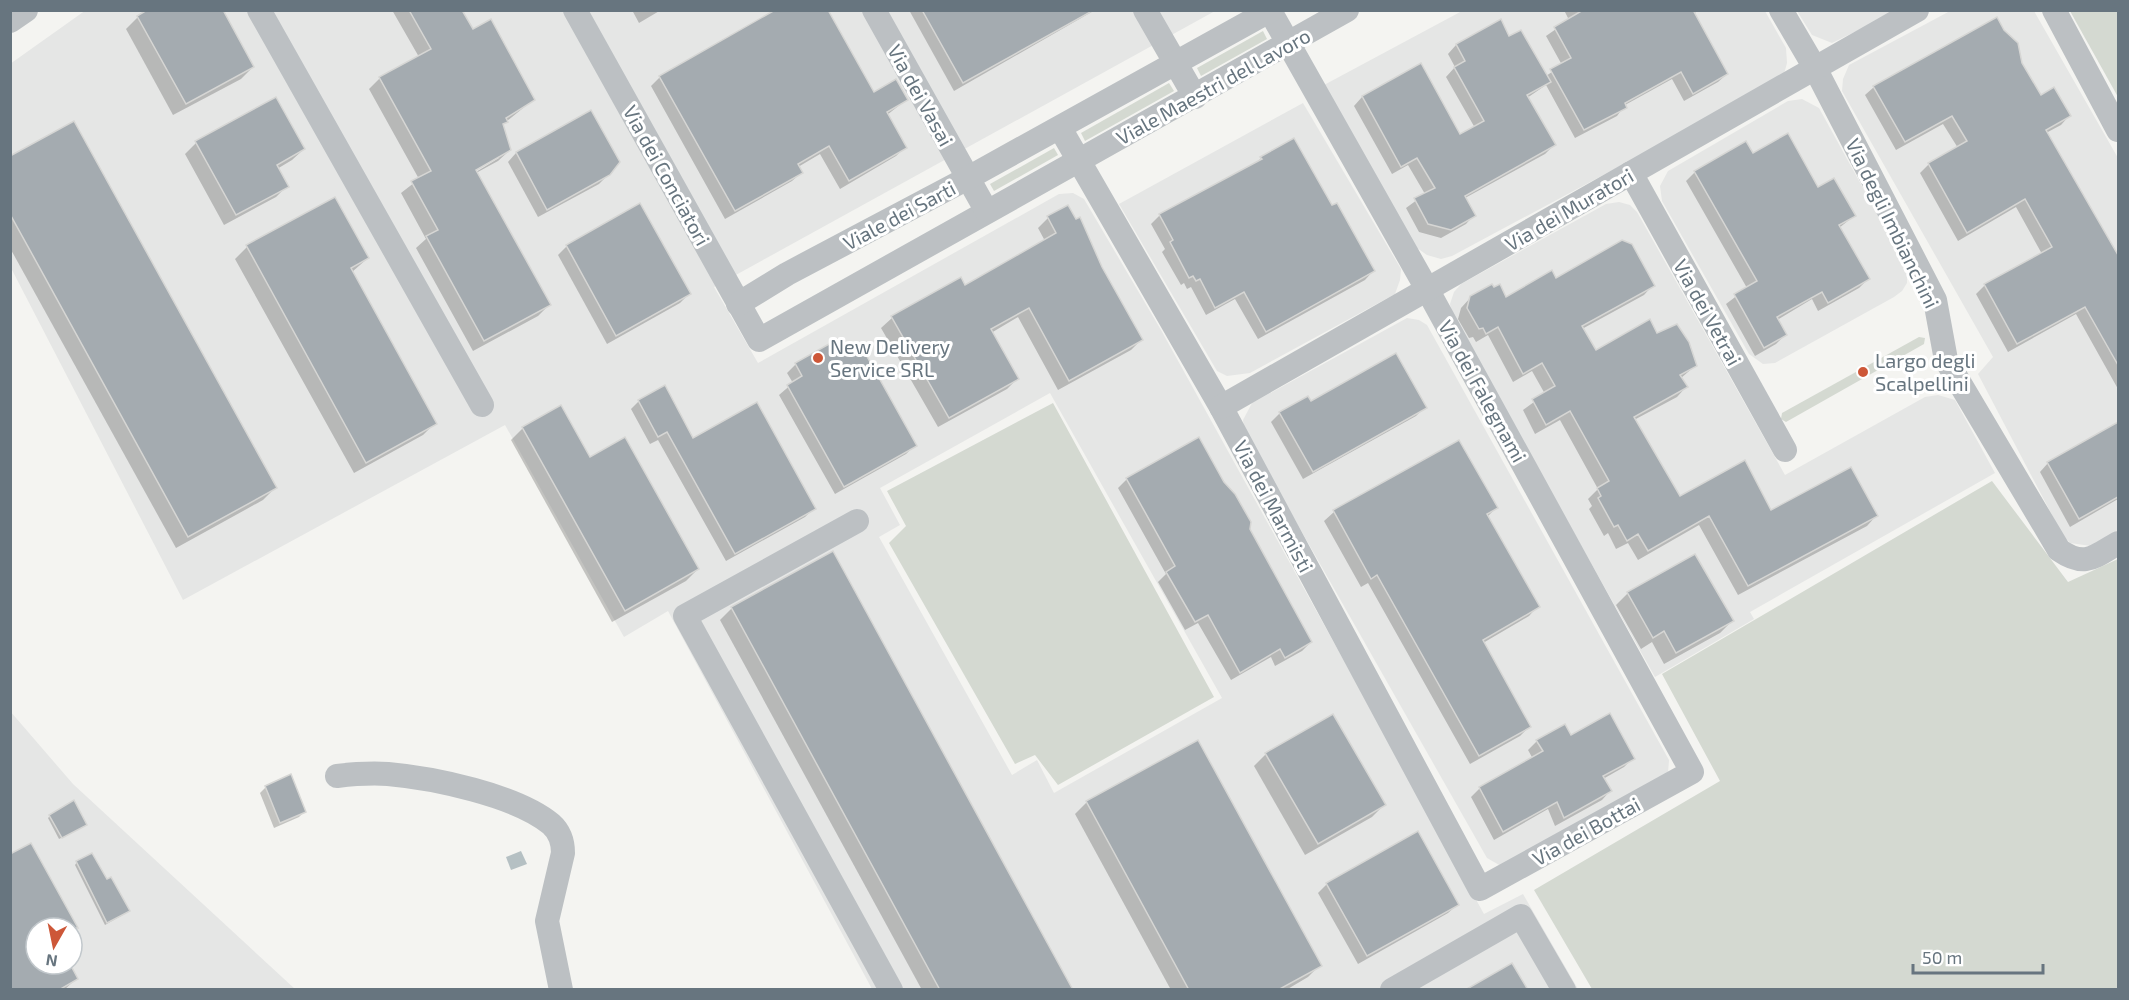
<svg xmlns="http://www.w3.org/2000/svg" width="2129" height="1000" viewBox="0 0 2129 1000" font-family="'Exo 2',sans-serif">
	<rect width="100%" height="100%" fill="#f4f4f1"/>
	<!-- built -->
	<g fill="#e5e6e5" fill-rule="evenodd">
		<path d="M86,10L1215,11L714,287L758,363L1059,194L1073,193L1084,199L1161,330L1484,914L1523,894L1578,989H872L668,611L624,637L505,425L183,600L11,268L10,64ZM1050,393L1222,698L1054,793L1037,760L1012,775L879,537L900,525L880,488Z"/>
		<polygon points="1462,11 1765,11 1786,48 1787,63 1784,74 1689,129 1452,256 1441,259 1427,255 1417,248 1324,85"/>
		<polygon points="1797,11 1897,11 1832,43 1812,35"/>
		<polygon points="1950,11 2034,11 2118,158 2118,530 2091,546 2070,543 2062,534 1978,374 1993,357 1842,91 1843,79 1849,65"/>
		<polygon points="1802,99 1819,108 1907,268 1907,283 1902,291 1894,297 1775,363 1763,364 1749,354 1662,201 1660,186 1668,171 1788,101"/>
		<polygon points="1303,103 1401,269 1400,280 1395,294 1250,373 1227,376 1217,371 1119,204"/>
		<polygon points="1619,202 1630,205 1637,212 1785,475 1925,397 1938,395 1955,400 1995,473 1750,612 1754,619 1655,677 1452,316 1450,304 1454,292 1461,284 1606,204"/>
		<polygon points="1407,318 1419,320 1427,325 1669,760 1668,773 1501,866 1487,858 1244,430 1243,420 1252,403"/>
		<path d="M10,711L73,784L295,989H11ZM36,928H72V964H36Z"/>
	</g>
	<!-- green -->
	<g fill="#d4d9d1">
		<polygon points="2070,11 2118,11 2118,97"/>
		<polygon points="1263,31 1267,39 1201,76 1197,68"/>
		<polygon points="1169,83 1174,91 1085,141 1081,133"/>
		<polygon points="1054,148 1058,155 994,191 990,184"/>
		<polygon points="1919,337 1925,338 1924,344 1786,422 1781,419 1782,413"/>
		<polygon points="1053,403 1214,697 1058,785 1035,755 1015,764 889,543 906,526 887,491"/>
		<polygon points="1992,481 2068,582 2118,559 2118,989 1592,989 1534,890 1720,781 1662,674"/>
	</g>
	<!-- water -->
	<polygon fill="#b5c0c3" points="521,851 527,864 511,870 506,857"/>
	<!-- shadow -->
	<g fill="#0003" fill-rule="evenodd">
		<path d="M392,10H461L473,31L533,100L502,125L510,150L498,161L476,173L549,305L538,316L473,351L416,248L426,239L401,193L419,179L369,89L380,78L419,57ZM499,155V158L471,175L469,172Z"/>
		<polygon points="632,10 661,10 639,23"/>
		<polygon points="909,10 1095,10 954,91"/>
		<polygon points="1564,10 1699,10 1693,14 1727,74 1718,82 1684,101 1672,79 1625,105 1617,116 1575,138 1546,85 1527,98 1554,145 1545,154 1465,198 1474,215 1466,224 1441,238 1419,232 1406,208 1425,194 1408,165 1392,174 1354,106 1362,97 1420,65 1460,137 1475,128 1446,77 1455,67 1448,54 1456,45 1500,21 1509,38 1546,76 1562,65 1546,36 1569,20"/>
		<polygon points="138,17 253,67 241,79 173,115 126,29"/>
		<polygon points="2021,63 2041,97 2054,89 2061,99 2069,116 2061,125 2046,133 2118,260 2118,389 2076,314 2008,352 1976,294 1985,285 2042,254 2016,207 1958,241 1920,173 1929,164 1958,148 1943,124 1896,150 1865,95 1874,87"/>
		<polygon points="660,77 873,94 906,100 887,115 905,147 896,156 840,189 820,154 798,167 801,173 792,181 725,219 651,86"/>
		<polygon points="591,112 609,174 599,184 538,217 508,162 516,153"/>
		<polygon points="196,143 304,149 292,160 277,169 287,186 276,197 224,225 185,154"/>
		<polygon points="1752,155 1817,189 1854,216 1839,228 1868,279 1859,288 1818,311 1812,299 1777,320 1785,335 1776,344 1755,356 1726,304 1747,288 1686,181 1695,172"/>
		<polygon points="10,157 275,488 263,500 176,548 10,248"/>
		<polygon points="1261,158 1331,207 1373,271 1365,280 1258,339 1235,299 1206,315 1191,287 1187,289 1184,283 1181,285 1162,252 1165,249 1151,224 1160,215 1255,164"/>
		<polygon points="1048,218 1100,268 1141,340 1131,350 1058,390 1018,317 991,333 1017,379 1007,389 938,427 881,328 892,318 960,279 965,287 1045,241 1038,228"/>
		<polygon points="567,246 689,294 680,303 607,344 558,255"/>
		<polygon points="247,247 368,258 352,272 435,423 423,435 354,473 235,259"/>
		<polygon points="1556,280 1653,285 1644,295 1582,329 1596,352 1657,335 1695,366 1681,378 1686,387 1677,397 1634,420 1679,498 1771,512 1876,516 1867,526 1738,595 1699,525 1638,560 1628,543 1616,549 1608,533 1604,536 1589,509 1592,506 1588,499 1598,489 1560,420 1535,434 1523,410 1545,394 1532,371 1513,382 1488,335 1476,342 1473,337 1469,338 1458,319 1461,308 1471,297 1506,299"/>
		<polygon points="796,364 915,445 906,454 835,494 779,395 793,383 787,373"/>
		<polygon points="639,401 693,440 814,508 805,517 726,561 658,440 650,444 631,409"/>
		<polygon points="1311,403 1425,407 1416,416 1303,479 1271,422 1280,413"/>
		<polygon points="2118,424 2118,499 2070,527 2040,472 2048,463"/>
		<polygon points="523,428 589,459 698,569 686,581 612,622 511,440"/>
		<polygon points="1459,442 1496,508 1487,517 1538,606 1529,616 1483,643 1529,727 1520,736 1470,764 1368,583 1361,587 1324,521 1334,512"/>
		<polygon points="1127,479 1248,530 1311,642 1302,651 1275,666 1271,657 1231,680 1198,623 1185,630 1158,582 1166,574 1118,488"/>
		<polygon points="1628,593 1732,621 1720,633 1664,664 1652,642 1641,649 1616,605"/>
		<polygon points="732,608 1071,990 922,990 720,620"/>
		<polygon points="1570,738 1633,758 1624,767 1603,779 1610,791 1602,800 1555,826 1548,809 1494,840 1471,797 1480,788 1533,759 1528,750 1537,741"/>
		<polygon points="1198,742 1320,965 1308,977 1286,990 1171,990 1075,814 1087,802"/>
		<polygon points="1266,754 1384,805 1372,817 1305,855 1254,766"/>
		<polygon points="266,787 304,812 299,817 274,828 260,793"/>
		<polygon points="50,816 83,827 59,839 48,818"/>
		<polygon points="30,845 81,937 72,946 72,928 36,928 36,964 68,964 76,979 64,990 10,990"/>
		<polygon points="77,862 126,913 105,925 75,865"/>
		<polygon points="1327,884 1457,905 1448,913 1358,964 1318,893"/>
	</g>
	<!-- building -->
	<g fill="#a4abb0" stroke="#d6d6d4" stroke-width="1.5">
		<polygon points="147,10 223,10 254,67 186,104 137,16"/>
		<polygon points="409,10 462,10 473,29 491,19 535,100 506,118 508,122 503,124 511,150 476,170 551,305 484,341 426,236 438,230 411,181 431,171 379,77 431,49"/>
		<polygon points="775,10 828,10 874,92 896,79 908,100 887,112 907,148 849,181 829,146 798,164 803,173 735,211 659,76"/>
		<polygon points="922,10 1094,10 963,83"/>
		<polygon points="1583,10 1693,10 1728,74 1693,94 1681,72 1625,103 1627,108 1584,130 1550,69 1571,58 1554,27"/>
		<polygon points="1997,17 2004,30 2018,43 2022,63 2041,95 2054,87 2071,116 2046,130 2118,255 2118,365 2085,307 2017,344 1984,284 2052,247 2025,199 1967,233 1928,163 1967,141 1952,116 1905,142 1873,86"/>
		<polygon points="1501,19 1509,36 1521,30 1551,82 1527,95 1556,145 1465,196 1476,216 1451,230 1428,224 1414,198 1435,188 1417,158 1401,167 1362,96 1421,63 1460,134 1484,121 1454,67 1465,61 1456,44"/>
		<polygon points="276,97 305,149 277,165 289,187 236,215 195,141"/>
		<polygon points="591,110 620,162 610,175 547,210 516,152"/>
		<polygon points="74,121 277,488 188,537 10,214 10,156"/>
		<polygon points="1788,133 1818,187 1834,178 1856,216 1839,225 1870,279 1828,303 1822,292 1777,317 1787,335 1764,348 1734,294 1757,281 1694,171 1746,141 1753,153"/>
		<polygon points="1294,138 1332,205 1337,203 1375,271 1266,332 1244,292 1215,308 1200,279 1196,281 1193,276 1189,278 1170,242 1173,240 1159,214 1262,159 1260,157"/>
		<polygon points="335,197 369,258 351,268 437,424 366,463 246,245"/>
		<polygon points="640,203 691,294 616,336 566,245"/>
		<polygon points="1068,205 1076,219 1080,217 1102,267 1143,340 1069,381 1029,308 991,329 1019,379 949,418 891,316 961,277 965,285 1056,233 1047,216"/>
		<polygon points="1622,240 1632,244 1655,286 1582,326 1596,350 1650,319 1657,333 1677,324 1689,342 1697,366 1680,375 1688,387 1634,417 1680,496 1745,460 1771,510 1851,467 1878,516 1748,586 1709,516 1648,551 1638,534 1627,541 1618,525 1614,527 1598,498 1601,496 1597,488 1609,481 1570,411 1546,425 1532,399 1555,386 1542,363 1523,374 1498,327 1486,334 1483,328 1479,329 1467,308 1470,296 1492,284 1494,287 1500,284 1506,297 1552,270 1556,278"/>
		<polygon points="838,339 845,352 860,344 917,446 844,487 787,385 802,376 795,363"/>
		<polygon points="1396,353 1427,408 1313,472 1279,412 1308,396 1311,401"/>
		<polygon points="665,385 693,438 757,402 816,509 735,554 667,432 658,437 638,400"/>
		<polygon points="561,405 590,457 625,437 699,569 625,611 522,427"/>
		<polygon points="2118,422 2118,497 2079,519 2047,462"/>
		<polygon points="1199,437 1224,482 1235,494 1251,522 1250,529 1312,642 1285,658 1280,649 1240,673 1208,615 1195,622 1166,572 1175,566 1126,478"/>
		<polygon points="1459,440 1498,508 1487,514 1540,607 1483,640 1531,727 1479,756 1377,575 1371,579 1333,510"/>
		<polygon points="833,551 1073,990 940,990 731,607"/>
		<polygon points="1695,554 1734,621 1676,653 1664,631 1653,638 1627,592"/>
		<polygon points="1610,713 1635,759 1603,776 1612,791 1564,818 1557,802 1503,832 1479,787 1543,751 1536,740 1565,724 1571,735"/>
		<polygon points="1333,714 1386,805 1318,844 1265,753"/>
		<polygon points="1198,740 1322,966 1278,990 1189,990 1086,801"/>
		<polygon points="291,774 306,812 280,823 265,786"/>
		<polygon points="74,800 87,825 62,838 49,815"/>
		<polygon points="1418,831 1459,905 1367,956 1326,883"/>
		<polygon points="31,843 78,928 36,928 36,964 70,964 78,979 59,990 10,990 10,854"/>
		<polygon points="92,853 107,879 111,877 130,911 107,923 76,861"/>
		<polygon points="1512,963 1528,990 1465,990"/>
	</g>
	<g fill="none" stroke-linecap="round" stroke-linejoin="round">
		<!-- minor -->
		<g stroke="#bcc0c3" stroke-width="24">
			<polyline points="259,10 482,405"/>
			<polyline points="575,10 759,340 1347,10"/>
			<polyline points="874,10 986,210"/>
			<polyline points="1145,10 1195,97"/>
			<path d="M1781,10L1815,68L1935,300L1946,360L2059,550C2085,568 2094,557 2118,543"/>
			<polyline points="2054,10 2118,130"/>
			<polyline points="10,21 26,10"/>
			<polyline points="1060,128 1221,407 1480,889 1692,772 1427,289 1270,11"/>
			<polyline points="1631,173 1785,450"/>
			<polyline points="738,304 787,274 968,178 1271,10"/>
			<polyline points="1221,407 1917,10"/>
			<polyline points="857,521 685,616 891,990"/>
			<path d="M337,776C354,774 371,773 388,774C433,778 516,795 551,824C560,832 563,842 563,853L547,921L561,990"/>
			<polyline points="1392,990 1521,916 1564,990"/>
		</g>
	</g>
	<!-- markers -->
	<g fill="#cd5738" stroke="#fff" stroke-width="2">
		<circle cx="818" cy="358" r="6"/>
		<circle cx="1863" cy="372" r="6"/>
	</g>
	<g text-anchor="middle" dominant-baseline="central" stroke-width="6" stroke-linejoin="round" paint-order="stroke">
		<!-- street labels -->
		<g font-size="20" fill="#67757f" stroke="#fff">
			<text transform="translate(1213 86) rotate(-29)">Viale Maestri del Lavoro</text>
			<text transform="translate(921 95) rotate(61)">Via dei Vasai</text>
			<text transform="translate(667 175) rotate(61)">Via dei Conciatori</text>
			<text transform="translate(1569 209) rotate(-30)">Via dei Muratori</text>
			<text transform="translate(899 215) rotate(-28)">Viale dei Sarti</text>
			<text transform="translate(1893 223) rotate(64)">Via degli Imbianchini</text>
			<text transform="translate(1708 312) rotate(61)">Via dei Vetrai</text>
			<text transform="translate(1483 391) rotate(61)">Via dei Falegnami</text>
			<text transform="translate(1274 506) rotate(62)">Via dei Marmisti</text>
			<text transform="translate(1586 831) rotate(-29)">Via dei Bottai</text>
		</g>
		<!-- poi labels -->
		<g font-size="20" fill="#67757f" stroke="#fff" text-anchor="start">
			<text x="830" y="346">New Delivery<tspan x="830" dy="23">Service SRL</tspan></text>
			<text x="1875" y="360">Largo degli<tspan x="1875" dy="23">Scalpellini</tspan></text>
		</g>
	</g>
	<!-- border -->
	<rect width="2129" height="1000" fill="none" stroke="#67757f" stroke-width="24"/>
	<!-- north arrow -->
	<g transform="translate(54 946) rotate(189)"><circle r="28" fill="#ffffff" stroke="#c2c8cc" stroke-width="1.5"/>
	<path d="M0-4.5L10 22L0 15L-10 22Z" fill="#cd5738"/>
	<text y="-9" font-size="16" font-weight="bold" text-anchor="middle" fill="#67757f">N</text>
	</g>
	<!-- scale -->
	<path d="M1913 964v9h130v-9" fill="none" stroke="#67757f" stroke-width="3"/>
	<text x="1922" y="964" font-size="18" fill="#67757f" stroke="#ffffff" stroke-width="4.5" paint-order="stroke">50 m</text>
</svg>
